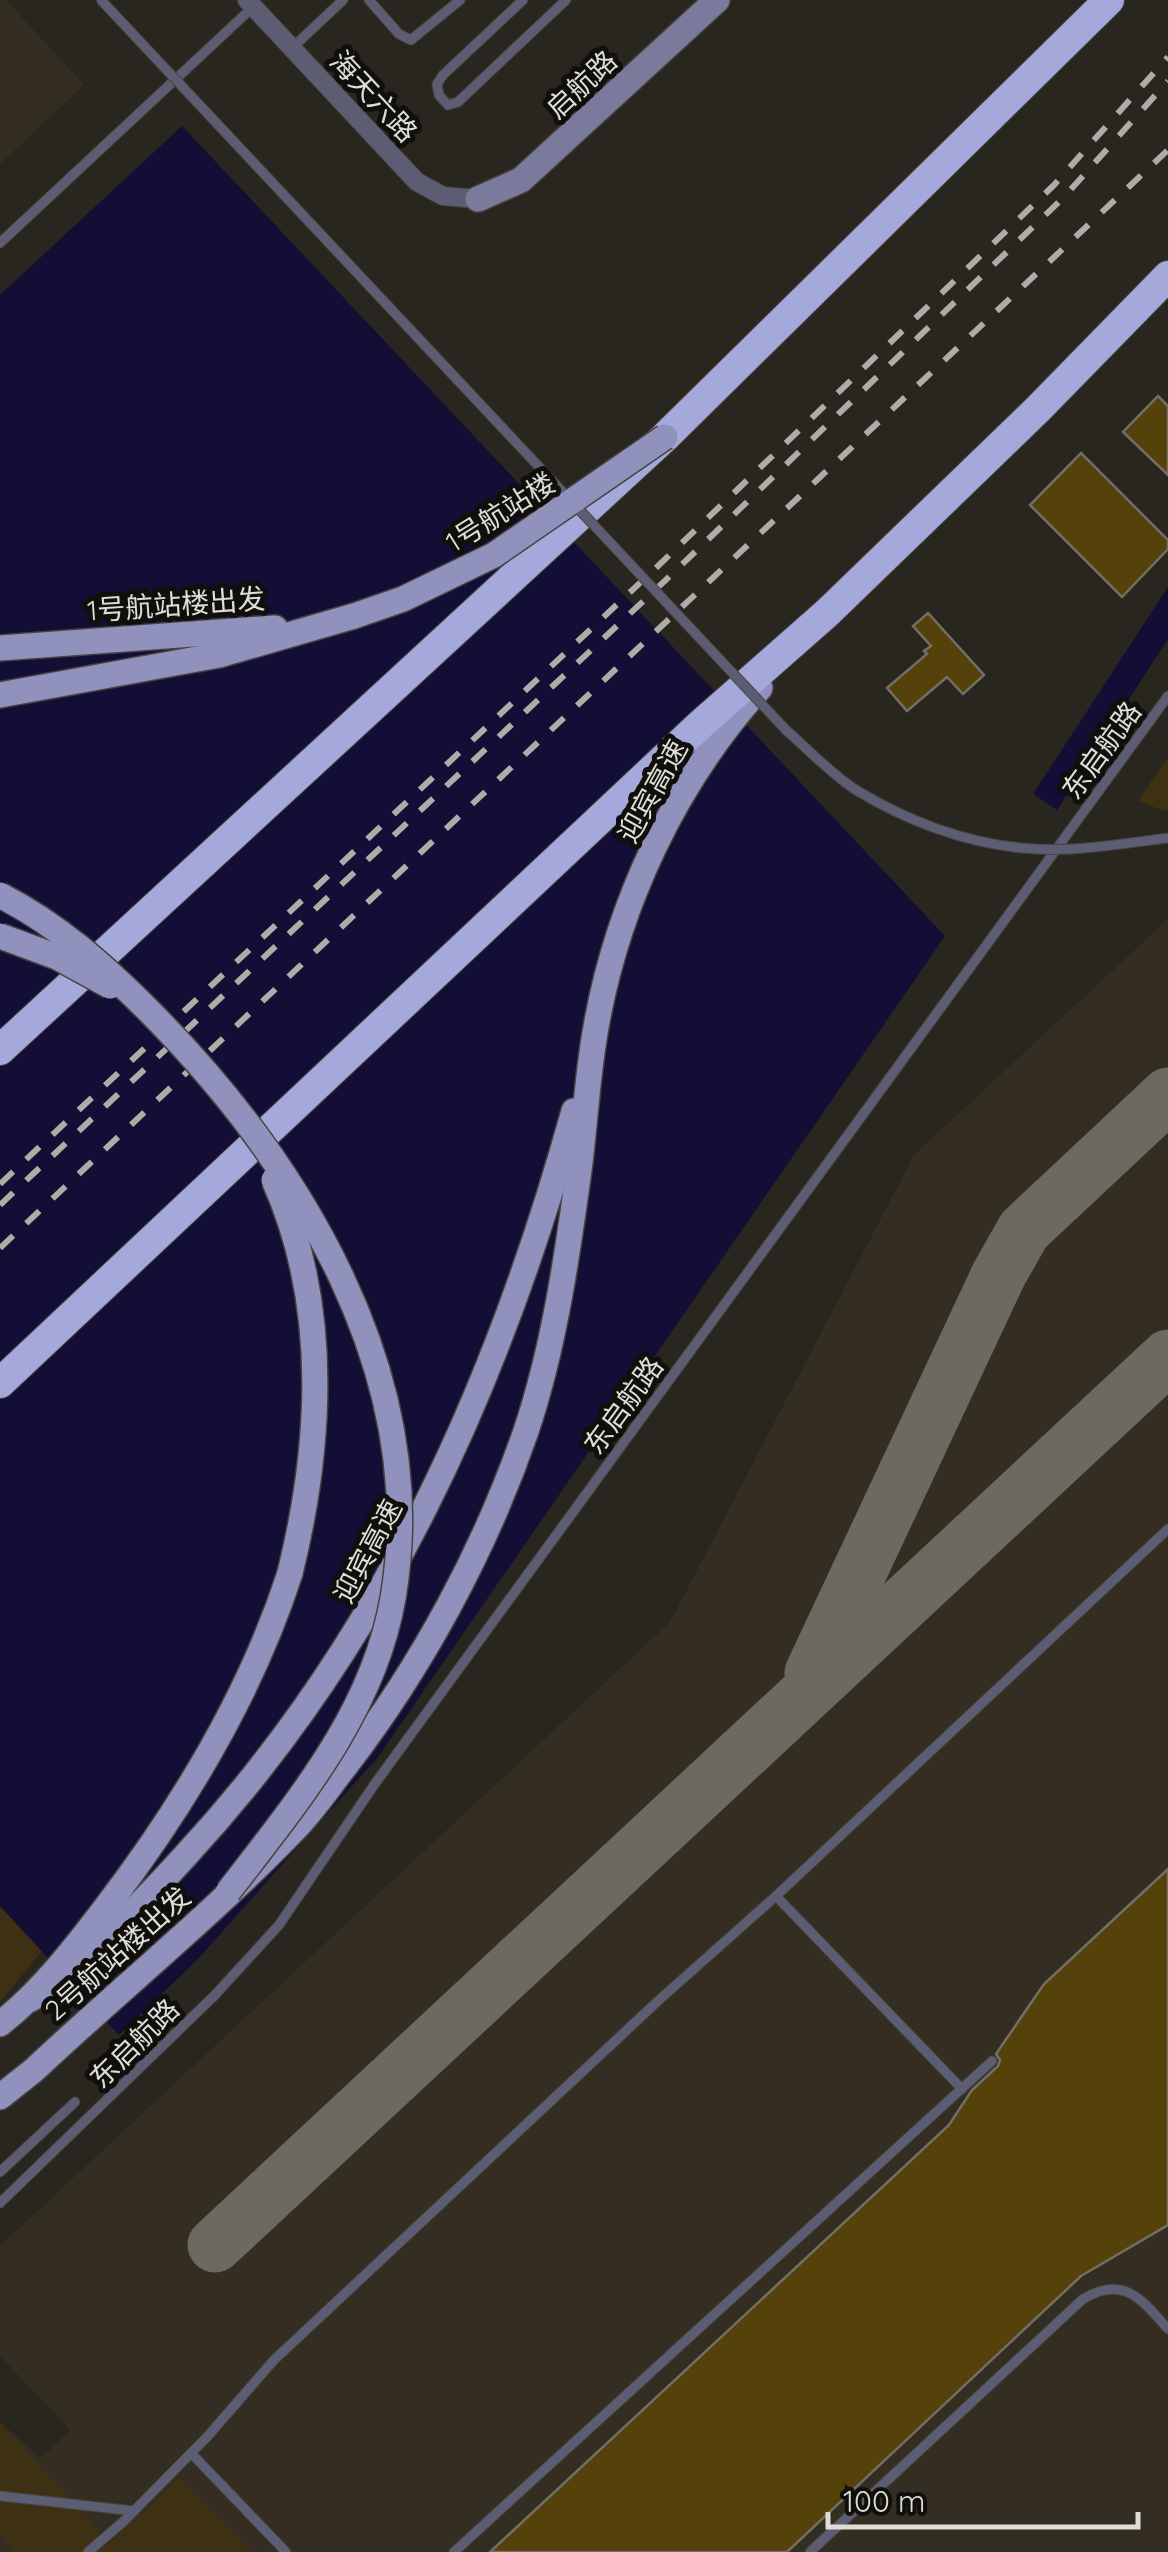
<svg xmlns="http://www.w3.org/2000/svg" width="1168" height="2552" viewBox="0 0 1168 2552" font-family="Quicksand,'Noto Sans SC',sans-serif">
	<rect width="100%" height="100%" fill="#29261f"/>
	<!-- built -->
	<g fill="#332e21">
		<polygon points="0,0 6,0 84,85 0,164"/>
		<polygon points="1168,919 1168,2552 0,2552 0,2422 41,2458 70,2430 0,2356 0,2246 670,1622 914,1155"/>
	</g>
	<!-- green -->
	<g fill="#3e3113">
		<polygon points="1168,757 1168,810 1164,811 1138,801"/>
		<polygon points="0,1906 42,1951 0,2002"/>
		<polygon points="0,2422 110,2542 179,2478 252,2552 16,2552 0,2535"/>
	</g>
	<!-- water -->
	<g fill="#120e35">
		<polygon points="182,126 945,936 378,1757 197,1960 119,2035 0,1906 0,295"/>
		<polygon points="1168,587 1168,639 1057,810 1033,794"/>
	</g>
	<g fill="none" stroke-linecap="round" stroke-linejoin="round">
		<!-- taxiway -->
		<g stroke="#6c6962" stroke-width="55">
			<polyline points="812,1673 999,1274 1024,1230 1168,1095"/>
			<polyline points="215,2245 1168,1357"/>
		</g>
	</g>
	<!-- building -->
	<g fill="#55410a" stroke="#736f67" stroke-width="2.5">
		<polygon points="1158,396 1168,406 1168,475 1123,432"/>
		<polygon points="1081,453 1168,540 1168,549 1122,597 1030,505"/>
		<polygon points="928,613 984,675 963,694 947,677 907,711 887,688 927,654 924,651 931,646 913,626"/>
		<polygon points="1168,1869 1168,2225 1081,2276 787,2552 490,2552 949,2125 972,2090 998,2066 1000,2060 996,2054 1044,1984"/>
	</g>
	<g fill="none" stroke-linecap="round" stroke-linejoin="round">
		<defs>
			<g id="lane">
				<polyline points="369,0 399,34 411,40 460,0"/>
				<polyline points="523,0 443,75 437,84 439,95 448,105 458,102 566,0"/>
				<polyline points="292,48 343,0"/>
				<polyline points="0,243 253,7"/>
				<polyline points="776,1896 962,2089"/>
				<polyline points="0,2172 75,2102"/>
				<polyline points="0,2203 215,1995 279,1925 374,1785 1168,696"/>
				<polyline points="191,2453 286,2552"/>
				<polyline points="0,2496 134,2511"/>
				<polyline points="88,2552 124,2521 207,2437 274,2360 659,2000 776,1896 1168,1529"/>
				<polyline points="454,2552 992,2061"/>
				<path d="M810,2552L1083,2299C1124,2275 1141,2299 1168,2329"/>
			</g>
			<polyline id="street" points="247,0 417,182 443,196 478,199"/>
			<polyline id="secondary" points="478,199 521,180 717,0"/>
			<g id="primary">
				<polyline points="0,648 275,628"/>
				<polyline points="0,695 219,655 354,616"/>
				<path d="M31,1999C90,1957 138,1908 186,1855C383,1642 497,1388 574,1111"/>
				<path d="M0,2024C42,1991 75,1948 107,1906C184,1805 251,1694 290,1573"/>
				<path d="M0,2097L34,2070C118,1991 209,1917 290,1834C311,1814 328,1788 346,1765C422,1666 485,1550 526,1431C554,1348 567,1257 579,1170C585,1125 587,1079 595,1033C616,907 674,783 760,688"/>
			</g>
			<g id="highway">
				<polyline points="0,1050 665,437 1109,0"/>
				<polyline points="0,1383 701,724 827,613 1038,409 1168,276"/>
			</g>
		</defs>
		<!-- lane casing -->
		<use href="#lane" stroke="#46433d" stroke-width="11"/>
		<!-- street casing -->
		<use href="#street" stroke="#46433d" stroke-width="20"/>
		<!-- secondary casing -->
		<use href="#secondary" stroke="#46433d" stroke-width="28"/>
		<!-- primary casing -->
		<use href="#primary" stroke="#46433d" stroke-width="28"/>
		<!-- highway casing -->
		<use href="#highway" stroke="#46433d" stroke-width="32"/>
		<!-- lane -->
		<use href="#lane" stroke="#5c5d72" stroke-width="9"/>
		<!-- street -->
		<use href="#street" stroke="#5c5d72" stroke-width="18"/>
		<!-- secondary -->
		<use href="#secondary" stroke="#7a7b9c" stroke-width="25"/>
		<!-- primary -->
		<use href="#primary" stroke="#9092bd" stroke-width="25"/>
		<!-- highway -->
		<use href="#highway" stroke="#a5a8db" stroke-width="30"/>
		<!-- rail -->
		<g stroke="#aeaca6" stroke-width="6" stroke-dasharray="18 18" stroke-linecap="butt">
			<polyline points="0,1184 659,565 1054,185 1168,57"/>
			<polyline points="0,1205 670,576 1065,196 1168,81"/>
			<polyline points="0,1248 1168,150"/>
		</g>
		<defs>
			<path id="lane-bridge" d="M101,0L786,730C808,749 831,774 856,790C905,820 965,843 1022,848C1070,853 1120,844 1168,838"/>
			<g id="primary-bridge">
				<polyline points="354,616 403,599 494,555 665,437"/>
				<path d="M0,895C58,925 103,965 149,1011C299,1162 431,1375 393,1598C373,1713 297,1802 228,1892"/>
				<polyline points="0,936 57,957 110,986"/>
				<path d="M274,1180C330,1305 322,1443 290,1573"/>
			</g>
		</defs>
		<!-- lane-bridge casing -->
		<use href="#lane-bridge" stroke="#46433d" stroke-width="11" stroke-linecap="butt"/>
		<!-- primary-bridge casing -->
		<use href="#primary-bridge" stroke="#46433d" stroke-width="28" stroke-linecap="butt"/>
		<!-- lane-bridge -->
		<use href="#lane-bridge" stroke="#5c5d72" stroke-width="9"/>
		<!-- primary-bridge -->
		<use href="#primary-bridge" stroke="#9092bd" stroke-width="25"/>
	</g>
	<g text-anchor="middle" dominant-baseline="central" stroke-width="10" stroke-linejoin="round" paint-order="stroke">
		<!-- street labels -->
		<g font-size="28" fill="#dfddd8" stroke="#110f0c">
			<text transform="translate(581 84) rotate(-43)">启航路</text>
			<text transform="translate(374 96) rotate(47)">海天六路</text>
			<text transform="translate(500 512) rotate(-32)">1号航站楼</text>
			<text transform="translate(176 604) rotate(-4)">1号航站楼出发</text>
			<text transform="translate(1101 750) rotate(-54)">东启航路</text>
			<text transform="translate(652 791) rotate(-61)">迎宾高速</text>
			<text transform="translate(623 1405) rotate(-54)">东启航路</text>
			<text transform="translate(367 1551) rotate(-62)">迎宾高速</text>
			<text transform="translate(117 1953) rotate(-42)">2号航站楼出发</text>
			<text transform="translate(134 2043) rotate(-45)">东启航路</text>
		</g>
	</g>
	<!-- scale -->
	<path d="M828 2512v15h310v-15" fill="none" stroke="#dfddd8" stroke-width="5"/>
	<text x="843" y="2512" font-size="30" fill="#dfddd8" stroke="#110f0c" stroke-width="8" paint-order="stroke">100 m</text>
</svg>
